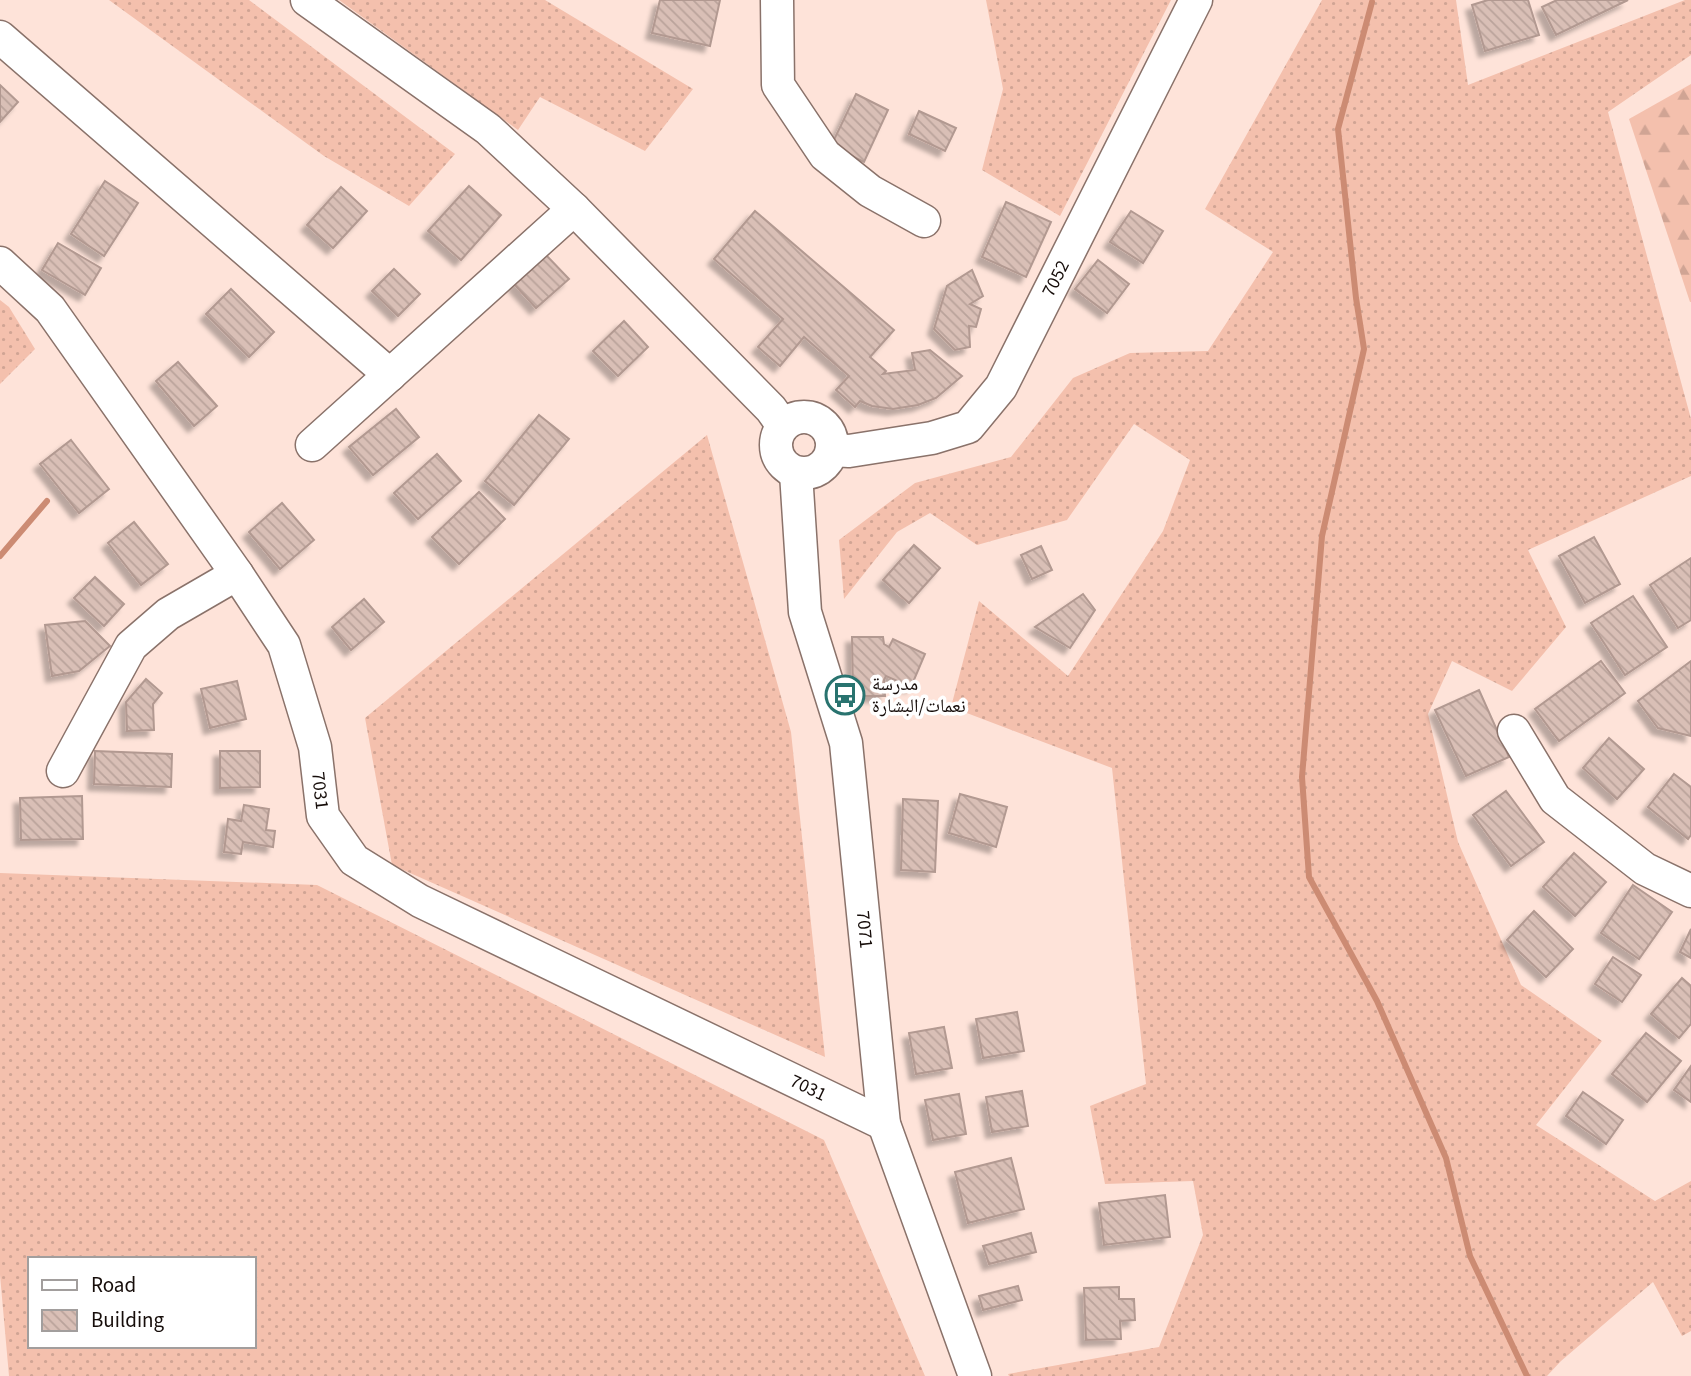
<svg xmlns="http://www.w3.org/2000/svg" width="1691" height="1376" viewBox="0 0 1691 1376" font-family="'Source Sans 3','Noto Naskh Arabic',sans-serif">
	<defs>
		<pattern id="grass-dots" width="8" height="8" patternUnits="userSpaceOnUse" patternTransform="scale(1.75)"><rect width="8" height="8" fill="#f4c0ad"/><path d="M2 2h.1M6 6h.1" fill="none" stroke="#d0a494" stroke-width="1.8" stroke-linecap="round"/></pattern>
		<pattern id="forest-firs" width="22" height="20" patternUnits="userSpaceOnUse" patternTransform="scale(1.75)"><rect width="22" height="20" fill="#f4c0ad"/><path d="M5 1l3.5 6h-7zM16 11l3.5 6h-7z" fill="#d0a494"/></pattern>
		<pattern id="building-back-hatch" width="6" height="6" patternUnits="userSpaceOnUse" patternTransform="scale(1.75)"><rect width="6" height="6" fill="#d9bfb6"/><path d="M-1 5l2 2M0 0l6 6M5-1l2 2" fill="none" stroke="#baa39b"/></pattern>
		<filter id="shadow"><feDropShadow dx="-6" dy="6" stdDeviation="2" flood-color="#0004"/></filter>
	</defs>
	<rect width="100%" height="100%" fill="#fee3d9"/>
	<!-- grass -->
	<g fill="url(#grass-dots)" fill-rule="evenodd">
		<polygon points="109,0 249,0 455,154 409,206 324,156"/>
		<polygon points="339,0 545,0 693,89 645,151 540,97 518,130"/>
		<polygon points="986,0 1171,0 1060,216 982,170 1003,89"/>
		<polygon points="1322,0 1456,0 1468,85 1685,0 1691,0 1691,55 1608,112 1691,419 1691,476 1528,550 1566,627 1512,691 1452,661 1428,714 1458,842 1521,985 1602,1041 1536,1125 1655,1201 1691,1181 1691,1331 1682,1336 1653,1282 1561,1361 1547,1376 1009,1376 1008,1374 1159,1347 1203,1235 1193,1181 1105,1184 1090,1106 1146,1084 1112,768 951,707 979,601 1068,676 1163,531 1190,460 1134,424 1067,520 977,545 930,513 897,532 844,599 839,540 915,483 1011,457 1073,378 1130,353 1208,351 1273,252 1205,209"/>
		<polygon points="0,300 9,307 35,349 0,384"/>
		<polygon points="707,435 791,732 825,1057 392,865 365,718"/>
		<path d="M0,873L317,885L824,1140L925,1376H9L0,1275ZM30,1259H254V1346H30Z"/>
	</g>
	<!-- forest -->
	<polygon fill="url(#forest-firs)" points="1691,84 1691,302 1690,302 1629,119"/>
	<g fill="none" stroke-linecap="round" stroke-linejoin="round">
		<!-- stream -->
		<g stroke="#cc8b73" stroke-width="6">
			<polyline points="1372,2 1338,129 1356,298 1364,349 1322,536 1302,777 1309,877 1377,1001 1446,1158 1470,1256 1527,1376"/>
			<polyline points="0,556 47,501"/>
		</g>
	</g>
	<!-- building -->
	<g fill="url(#building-back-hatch)" stroke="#b29991" stroke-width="2" filter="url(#shadow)">
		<polygon points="660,0 720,0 710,46 652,33"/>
		<polygon points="1488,0 1528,0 1539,35 1485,51 1472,5"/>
		<polygon points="1557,0 1628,0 1556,35 1542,7"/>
		<polygon points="0,85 18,102 0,122"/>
		<polygon points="856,94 888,110 864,162 831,146"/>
		<polygon points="919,111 956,128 945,151 909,134"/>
		<polygon points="105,181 138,203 104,256 71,234"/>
		<polygon points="469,186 501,215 461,260 428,231"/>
		<polygon points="341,187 367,211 333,248 307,225"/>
		<polygon points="1006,202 1051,222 1026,277 982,257"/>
		<polygon points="755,211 894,330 870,357 886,371 883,374 915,370 912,353 930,350 962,376 936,398 918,405 893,409 872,406 860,401 855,407 836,390 849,376 804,337 780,366 758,347 783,319 714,259"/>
		<polygon points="1131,211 1163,231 1143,263 1110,242"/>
		<polygon points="58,243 101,268 85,295 42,270"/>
		<polygon points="546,255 569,279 536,308 514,284"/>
		<polygon points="1098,260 1129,284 1107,313 1075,289"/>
		<polygon points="394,269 420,294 398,316 372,291"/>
		<polygon points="972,270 983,296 970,304 981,309 976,327 969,326 970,347 955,350 934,329 947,286"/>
		<polygon points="231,289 274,332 249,357 206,314"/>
		<polygon points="624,321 648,347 618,376 593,351"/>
		<polygon points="178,362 217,406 194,426 156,381"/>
		<polygon points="396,409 419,437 373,475 349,447"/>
		<polygon points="539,415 569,439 514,505 485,481"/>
		<polygon points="71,440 109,489 79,513 40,464"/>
		<polygon points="437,454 461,481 418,519 394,493"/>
		<polygon points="479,492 505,519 459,564 432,537"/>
		<polygon points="282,503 314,540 280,569 249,532"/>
		<polygon points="134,522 168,564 141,585 108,543"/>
		<polygon points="1594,537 1620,584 1585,603 1559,556"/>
		<polygon points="914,545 940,568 909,603 883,580"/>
		<polygon points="1041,546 1052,570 1032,579 1021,555"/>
		<polygon points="1691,558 1691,620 1678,628 1650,585"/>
		<polygon points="95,577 124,604 104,626 74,598"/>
		<polygon points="1083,594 1095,610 1070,648 1035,627"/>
		<polygon points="1633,596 1667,647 1625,675 1591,623"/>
		<polygon points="364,599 384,622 351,650 332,627"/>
		<polygon points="85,621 110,646 79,671 52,676 45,625"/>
		<polygon points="852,637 883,637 884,644 889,647 893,639 925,654 911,687 886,676 884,680 885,696 853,696"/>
		<polygon points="1601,661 1625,693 1559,741 1535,709"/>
		<polygon points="1691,661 1691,736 1658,728 1638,701"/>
		<polygon points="146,679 162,693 153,704 154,730 127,731 126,702"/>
		<polygon points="237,681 246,719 210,728 201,689"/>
		<polygon points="1479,690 1509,757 1466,776 1435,710"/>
		<polygon points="1609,738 1644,769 1617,799 1583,768"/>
		<polygon points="95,751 172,754 171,787 94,784"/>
		<polygon points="220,751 260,751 260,787 220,788"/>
		<polygon points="1674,774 1691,787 1691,835 1688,839 1648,807"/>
		<polygon points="1506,791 1544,842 1511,866 1473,815"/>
		<polygon points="960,794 1007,807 996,847 949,833"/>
		<polygon points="82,796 83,839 21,840 20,798"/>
		<polygon points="903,799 938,801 935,872 901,870"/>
		<polygon points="244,805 269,809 266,830 275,831 273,847 243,842 241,854 224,852 228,819 241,821"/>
		<polygon points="1574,853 1606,882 1575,916 1543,887"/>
		<polygon points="1633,885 1672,912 1639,959 1601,933"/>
		<polygon points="1534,911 1573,949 1546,977 1507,940"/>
		<polygon points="1691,929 1691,958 1680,952"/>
		<polygon points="1613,957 1641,975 1622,1002 1595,984"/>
		<polygon points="1682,978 1691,986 1691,1024 1679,1038 1651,1014"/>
		<polygon points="1017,1012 1024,1051 983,1058 976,1019"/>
		<polygon points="944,1027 952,1068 916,1074 909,1033"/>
		<polygon points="1646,1033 1681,1061 1647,1102 1612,1074"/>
		<polygon points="1691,1066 1691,1102 1674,1090"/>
		<polygon points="1022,1091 1028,1126 992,1132 986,1097"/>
		<polygon points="1583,1092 1623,1120 1606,1144 1566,1116"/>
		<polygon points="959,1094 966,1134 933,1140 925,1100"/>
		<polygon points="1011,1158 1024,1209 968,1223 955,1172"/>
		<polygon points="1165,1195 1170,1237 1104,1245 1099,1203"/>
		<polygon points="1031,1233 1036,1252 989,1264 983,1246"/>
		<polygon points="1018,1286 1022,1300 983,1310 979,1296"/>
		<polygon points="1119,1287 1119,1299 1134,1299 1135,1320 1120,1321 1121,1339 1086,1340 1084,1288"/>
	</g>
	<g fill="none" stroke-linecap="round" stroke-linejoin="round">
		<defs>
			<g id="minor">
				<polyline points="307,0 488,129 574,209 771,409 783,426"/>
				<polyline points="777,0 778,85 825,155 870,191 924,221"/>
				<polyline points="0,37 390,375"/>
				<path id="s1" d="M0,263L50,309L237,574L284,645L315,747L323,816L354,860L420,901L884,1124"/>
				<circle cx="804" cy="445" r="28"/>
				<polyline points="312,445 574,209"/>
				<path id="s2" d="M832,450L849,451L932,438L968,427L1001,387L1196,0"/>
				<path id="s3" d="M796,473L805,612L846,743L884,1124L975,1376"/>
				<polyline points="1514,731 1555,799 1645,869 1691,891"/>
				<polyline points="63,771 131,646 168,614 237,574"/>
			</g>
		</defs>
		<!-- minor casing -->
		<use href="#minor" stroke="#8a726a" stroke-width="35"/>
		<!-- minor -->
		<use href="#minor" stroke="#fff" stroke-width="32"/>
	</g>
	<!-- icons -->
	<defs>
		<symbol id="bus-ring" viewBox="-11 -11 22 22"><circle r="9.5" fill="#fff" stroke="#29736f" stroke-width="1.5"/><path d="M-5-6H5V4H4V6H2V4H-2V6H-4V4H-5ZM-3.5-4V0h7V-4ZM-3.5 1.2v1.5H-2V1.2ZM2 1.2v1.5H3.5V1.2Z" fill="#29736f"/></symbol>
	</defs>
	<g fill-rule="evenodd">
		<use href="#bus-ring" x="823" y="673" width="44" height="44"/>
	</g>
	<g text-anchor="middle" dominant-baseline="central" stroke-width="7" stroke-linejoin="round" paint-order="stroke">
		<!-- street labels -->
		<g font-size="19" fill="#160d0a" stroke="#fff">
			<text stroke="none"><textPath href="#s2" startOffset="312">7052</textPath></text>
			<text stroke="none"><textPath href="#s1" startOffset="628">7031</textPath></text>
			<text stroke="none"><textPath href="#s3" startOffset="464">7071</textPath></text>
			<text stroke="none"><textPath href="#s1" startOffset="1216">7031</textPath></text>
		</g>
		<!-- poi labels -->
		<g font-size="19" fill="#160d0a" stroke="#fff" text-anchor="start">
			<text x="872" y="684">مدرسة<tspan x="872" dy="22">نعمات/البشارة</tspan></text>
		</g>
	</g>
	<!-- legend -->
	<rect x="28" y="1257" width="228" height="91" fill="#ffffff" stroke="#a29e9d" stroke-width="2"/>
	<rect x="42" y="1280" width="35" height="10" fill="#ffffff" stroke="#a29e9d" stroke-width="2"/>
	<text x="91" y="1292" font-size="21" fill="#160d0a">Road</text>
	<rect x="42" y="1310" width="35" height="21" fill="url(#building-back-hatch)" stroke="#a29e9d" stroke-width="2"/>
	<text x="91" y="1327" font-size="21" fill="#160d0a">Building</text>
</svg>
